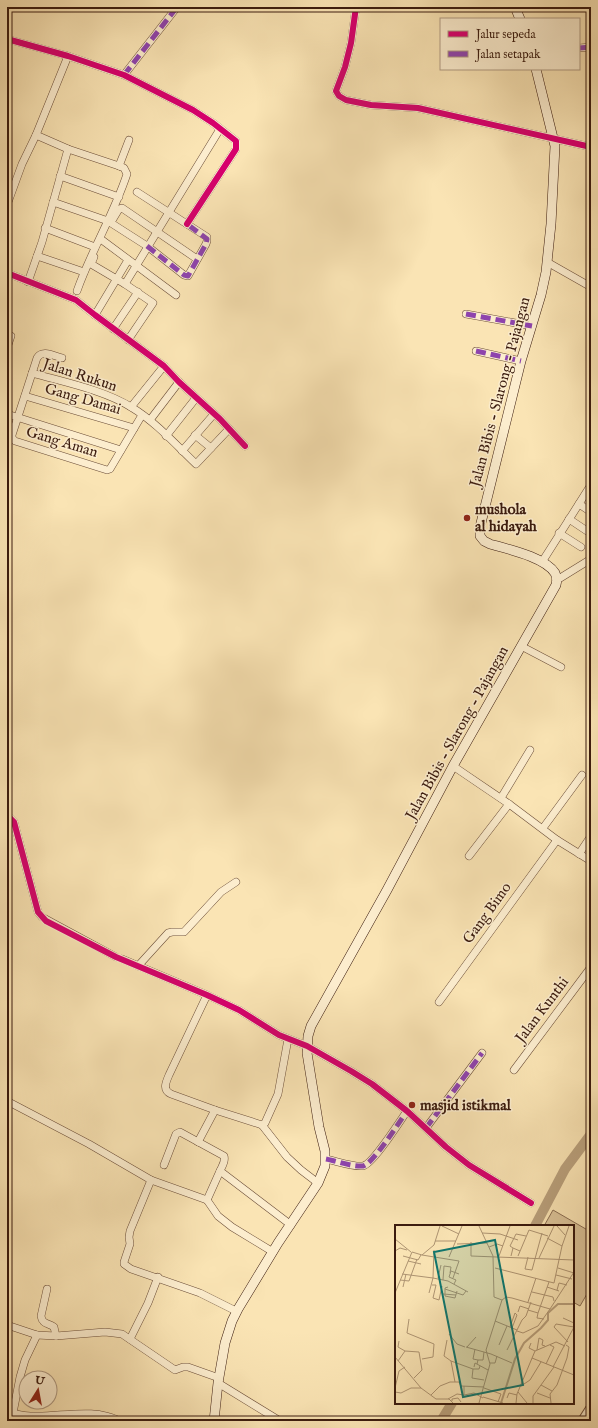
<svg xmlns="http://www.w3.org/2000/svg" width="598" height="1428" viewBox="0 0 598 1428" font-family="'IM FELL English',serif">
	<rect width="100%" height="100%" fill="#fae4b4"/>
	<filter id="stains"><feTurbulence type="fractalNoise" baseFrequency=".005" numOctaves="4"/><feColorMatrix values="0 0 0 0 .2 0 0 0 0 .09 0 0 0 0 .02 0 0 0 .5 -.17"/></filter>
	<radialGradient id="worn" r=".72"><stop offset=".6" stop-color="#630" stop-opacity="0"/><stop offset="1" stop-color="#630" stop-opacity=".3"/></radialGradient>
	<!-- green -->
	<polygon fill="#dac298" stroke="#8a6e53" points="553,1210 591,1232 591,1287 580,1306 573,1302 573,1226 544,1226"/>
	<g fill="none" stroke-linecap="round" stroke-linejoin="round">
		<!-- river -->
		<g stroke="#b9a07c" stroke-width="10">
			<polyline points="535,1226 565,1169 591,1134"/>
			<polyline points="441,1421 452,1403"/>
		</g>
		<defs>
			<g id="minor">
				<polyline points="356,7 351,43 345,67 336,91 339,96 346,100 371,105 418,108 591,147"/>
				<polyline points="7,39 68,56 124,75 193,110 213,123 236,141 236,149 187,224"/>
				<polyline points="579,48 591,47"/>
				<path d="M68,56L36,135L68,149L119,166L124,168L127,174C114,214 91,251 77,291"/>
				<polyline points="124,75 177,7"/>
				<polyline points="119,166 129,140"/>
				<polyline points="60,176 119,197"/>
				<polyline points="53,202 108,221"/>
				<polyline points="7,205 22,164 36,135"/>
				<polyline points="113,219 119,209 122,208 197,259"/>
				<polyline points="111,223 147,246 184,275 188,276 206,244 207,241 207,237 137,192"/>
				<polyline points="45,228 95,247"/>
				<polyline points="102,240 176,295"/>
				<polyline points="37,256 84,272"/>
				<polyline points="94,257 91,264 125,284 153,303 128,340"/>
				<polyline points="547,262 591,287"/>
				<polyline points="7,273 76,300 95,315 164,366 179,382 220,419 245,446"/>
				<polyline points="28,282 42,242 68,149"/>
				<polyline points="125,284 220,129"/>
				<polyline points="466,314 532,326"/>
				<polyline points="95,315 128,260"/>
				<polyline points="113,329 138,292"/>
				<polyline points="7,348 11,336"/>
				<polyline points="476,351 521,361"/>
				<path d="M62,358C54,356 42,349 37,358L12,435V438L15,441L107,470L110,469L142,415"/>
				<path d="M32,373C63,382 104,390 131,407C156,422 176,445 196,464L229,429"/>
				<polyline points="25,396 134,428"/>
				<polyline points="131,407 164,366"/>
				<polyline points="7,414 121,450"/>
				<polyline points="150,420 179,382"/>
				<polyline points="195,435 211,448"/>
				<polyline points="166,436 196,398"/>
				<polyline points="182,451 214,414"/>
				<polyline points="579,504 591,512"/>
				<polyline points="569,519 587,531"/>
				<polyline points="559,533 581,547"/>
				<polyline points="542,562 589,488 591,489"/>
				<polyline points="557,580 591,559"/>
				<polyline points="521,646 561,667"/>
				<polyline points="453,766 509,804 557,840 591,861"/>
				<polyline points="501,798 530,750"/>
				<polyline points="7,815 14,822 38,912 42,917 116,957"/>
				<polyline points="543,828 582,775"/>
				<polyline points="579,854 591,836"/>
				<polyline points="469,856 509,804"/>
				<polyline points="122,959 207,995 239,1010 279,1035 307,1046 351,1071 372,1084 407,1111 446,1147 469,1165 531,1203"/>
				<polyline points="138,966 168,933 172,932 184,932 221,892 236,882"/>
				<path d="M207,995L169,1075C166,1082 162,1090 171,1094L215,1110"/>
				<polyline points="439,1002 557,840"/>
				<polyline points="514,1070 591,967"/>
				<polyline points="7,1101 89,1144 151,1180 207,1200 220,1171"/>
				<polyline points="262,1125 287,1157 301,1170 318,1183"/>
				<polyline points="426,1128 482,1053"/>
				<polyline points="198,1142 215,1110 259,1124 262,1125 265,1123 278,1094 288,1039"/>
				<path d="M326,1159C336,1161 353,1167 363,1166C373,1164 400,1121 407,1111"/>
				<path d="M164,1165L176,1134L180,1132L224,1156C226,1161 222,1166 220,1171L291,1225"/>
				<polyline points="151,1180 130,1231 129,1237 130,1244 124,1262 124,1264 131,1269 200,1293 236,1311"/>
				<polyline points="207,1200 218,1216 232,1227 273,1252"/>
				<path d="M47,1289L41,1316C42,1324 48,1323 54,1327L56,1336"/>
				<polyline points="7,1325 37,1335 56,1336 105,1332 122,1334 175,1370 183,1367 188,1367 219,1378"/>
				<polyline points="130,1339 148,1303 158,1277"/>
				<polyline points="218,1383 280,1421"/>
				<polyline points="7,1410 13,1413 20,1377 25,1360 37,1335"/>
				<path d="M13,1413C48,1423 86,1404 120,1421"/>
			</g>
			<polyline id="tertiary" points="582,1421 591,1407"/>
			<g id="secondary">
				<polyline points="515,7 520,19"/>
				<path d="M214,1421L218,1383L225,1343L232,1321L238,1309L278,1243L318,1183L325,1166V1151L319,1127L307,1053L308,1036L311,1026L387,890L453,766L556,585C557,581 557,577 555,573C545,557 507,549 490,544L484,541L480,536V527L521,361L541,295L546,272L551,224L555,146L536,69"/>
			</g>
		</defs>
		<!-- minor casing -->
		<use href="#minor" stroke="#6b4d38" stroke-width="8"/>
		<!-- tertiary casing -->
		<use href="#tertiary" stroke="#6b4d38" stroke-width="10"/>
		<!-- secondary casing -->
		<use href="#secondary" stroke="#3b1b0e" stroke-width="10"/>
		<!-- minor -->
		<use href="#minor" stroke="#fcedce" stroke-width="7"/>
		<!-- tertiary -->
		<use href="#tertiary" stroke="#fcedce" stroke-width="8"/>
		<!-- secondary -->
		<use href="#secondary" stroke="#fcedce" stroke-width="9"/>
		<!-- quiet -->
		<g stroke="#8e44ad" stroke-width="5" stroke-dasharray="10 5" stroke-linecap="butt">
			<polyline points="513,7 516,8"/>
			<polyline points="579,48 591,47"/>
			<polyline points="124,75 177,7"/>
			<polyline points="147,246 184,275 188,276 206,244 207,239 187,224"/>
			<polyline points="466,314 532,326"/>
			<polyline points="476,351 521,361"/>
			<polyline points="426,1128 482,1053"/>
			<path d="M326,1159C336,1161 353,1167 363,1166C373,1164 400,1121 407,1111"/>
		</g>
		<defs>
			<g id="cycleway">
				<polyline points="356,7 351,43 345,67 336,91 339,96 346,100 371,105 418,108 591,147"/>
				<polyline points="7,39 68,56 124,75 193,110 213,123 236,141 236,149 187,224"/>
				<polyline points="7,273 76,300 95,315 164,366 179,382 220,419 245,446"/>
				<polyline points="7,815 14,822 38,912 46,921 116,957 207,995 239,1010 279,1035 307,1046 351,1071 372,1084 407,1111 446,1147 469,1165 531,1203"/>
			</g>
		</defs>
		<!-- cycleway casing -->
		<use href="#cycleway" stroke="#fcedce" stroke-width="8"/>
		<!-- cycleway -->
		<use href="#cycleway" stroke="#d6006c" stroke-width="6"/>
	</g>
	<!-- markers -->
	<g fill="#8f2418" stroke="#fcedce" stroke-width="1.5">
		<circle cx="467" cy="518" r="4"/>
		<circle cx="412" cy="1105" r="4"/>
	</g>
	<g text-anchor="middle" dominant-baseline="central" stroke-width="3" stroke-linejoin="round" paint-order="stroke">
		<!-- street labels -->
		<g font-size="15" fill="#3b1b0e" stroke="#fcedce">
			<text transform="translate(80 375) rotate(18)">Jalan Rukun</text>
			<text transform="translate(500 392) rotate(-75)">Jalan Bibis - Slarong - Pajangan</text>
			<text transform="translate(83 399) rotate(16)">Gang Damai</text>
			<text transform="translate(62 442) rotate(17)">Gang Aman</text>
			<text transform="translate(457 733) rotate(-61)">Jalan Bibis - Slarong - Pajangan</text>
			<text transform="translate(487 913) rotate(-54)">Gang Bimo</text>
			<text transform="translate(542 1010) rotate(-53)">Jalan Kunthi</text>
		</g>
		<!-- poi labels -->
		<g font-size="15" font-weight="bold" fill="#3b1b0e" stroke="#fcedce" text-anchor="start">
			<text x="475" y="509">mushola<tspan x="475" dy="17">al hidayah</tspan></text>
			<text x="420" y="1105">masjid istikmal</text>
		</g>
	</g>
	<!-- overview -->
	<g transform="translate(395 1225)">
		<rect width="179" height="179" fill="#fae4b4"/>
		<path fill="none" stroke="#b9a07c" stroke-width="2" d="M106,178L120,134L129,118L146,103L153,95V88L163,79H179"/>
		<path fill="none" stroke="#ae9472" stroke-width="1" d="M47,1L64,9M84,1L98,31L99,72L107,75L91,125L95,139L84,178M162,1L170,10M87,8L105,9L123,15M152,13L167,21M0,14L16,27M40,16H61M76,17V31L179,35M62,19L92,18M94,22L102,19L108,21M118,23L115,21L121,9L131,11M0,26L5,23L12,25M27,30L64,36M8,31L23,35L26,30M104,31L115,1M116,31L118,23L125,26M123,31L134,5L153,11M54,32L67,1M144,33L159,1M13,36L26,39M49,41L56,42L55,48M100,43L159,58L167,21L174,1M163,43L179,48M130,44L137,45L147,8M130,44L133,32M7,49L38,53L39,25M161,50L177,54M43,53L46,40M58,53L64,36M5,55L14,56L22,34M48,55L49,41M59,59L61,55L54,52L56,46L64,49M37,60H41L38,73L44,75L47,61M8,62L11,49M53,62L50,63V71L60,73L62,66M152,62L164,66M50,64L68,70L71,66M162,65L164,58L172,60M137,67L158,72L159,76M0,68L17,27L27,30L39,20L45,1M34,68L38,53L53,56L73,67M48,69L61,70M107,75L111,72L117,73L155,84L179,47M133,77L141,53M133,85L143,88L154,57M123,87L125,81L134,84M143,88L142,93L149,94M168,93L179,98M14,94L12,108L39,119L38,132L27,134M100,96L122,105M115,102L120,88L122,90M117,103L122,90M122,106L128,108L143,101L155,84M54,109L62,119L70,122M52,115L49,131L56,136L60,157M4,116L3,122L10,126M173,117L159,102L161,99L179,102M136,118L134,123L140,126M104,120L112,101M71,122L96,129L117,138M72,122L81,112M80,124L78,134L83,135M112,125L127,95L131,91L136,77M142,125L144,113L148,115L147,120L150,121M0,132L26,163L41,174H54L58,178M137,133L179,150M3,136L10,126L24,127L27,145L19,153M56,136L78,144H84L85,141M95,138H100L102,131M82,139L83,135H88L89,127M151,139L159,122L155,120M79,142L80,138L93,145M158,142L179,102M78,144L77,153L89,155M146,160L157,166M126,161L135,155L146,137M0,163L4,146L10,142M89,163L106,169L103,177M0,167L6,168L16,163H26M123,167L132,178M142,168L155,173M36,170L45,161L55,157H64L66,161L89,162M69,170L79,168L88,173M88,172L108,178M112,173L114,168L122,170M53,174L62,169L69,170V161M57,176V174L63,173L66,177M121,178L122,169L140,126L161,117L170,121M138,178V171L159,142M156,178L155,169L162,160L172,133L174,122L171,120"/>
		<path fill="#0f766e" fill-opacity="0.15" stroke="#0f766e" stroke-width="2" d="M100,15L128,160L68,172L39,27Z"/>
		<rect width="179" height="179" fill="none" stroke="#3b1b0e" stroke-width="2"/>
	</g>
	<!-- margin -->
	<rect width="598" height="1428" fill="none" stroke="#fae4b4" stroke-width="24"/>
	<rect x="8" y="8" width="582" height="1412" fill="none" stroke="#3b1b0e" stroke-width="2"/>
	<rect x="12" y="12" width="574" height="1404" fill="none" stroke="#3b1b0e"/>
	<!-- legend -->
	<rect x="440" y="18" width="140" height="52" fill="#fcedce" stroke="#af9981"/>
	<rect x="448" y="31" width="20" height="6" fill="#d6006c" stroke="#af9981"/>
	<text x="476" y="38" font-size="12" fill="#3b1b0e">Jalur sepeda</text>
	<rect x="448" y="51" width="20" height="6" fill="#8e44ad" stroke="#af9981"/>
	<text x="476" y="58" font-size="12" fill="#3b1b0e">Jalan setapak</text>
	<!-- north arrow -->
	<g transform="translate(38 1390) rotate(11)"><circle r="19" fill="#fcedce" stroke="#af9981"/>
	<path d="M0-3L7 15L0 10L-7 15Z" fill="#8f2418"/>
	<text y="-6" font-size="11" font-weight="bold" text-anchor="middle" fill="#3b1b0e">U</text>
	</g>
	<rect width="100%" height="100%" filter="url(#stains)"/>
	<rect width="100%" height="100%" fill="url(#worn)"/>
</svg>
